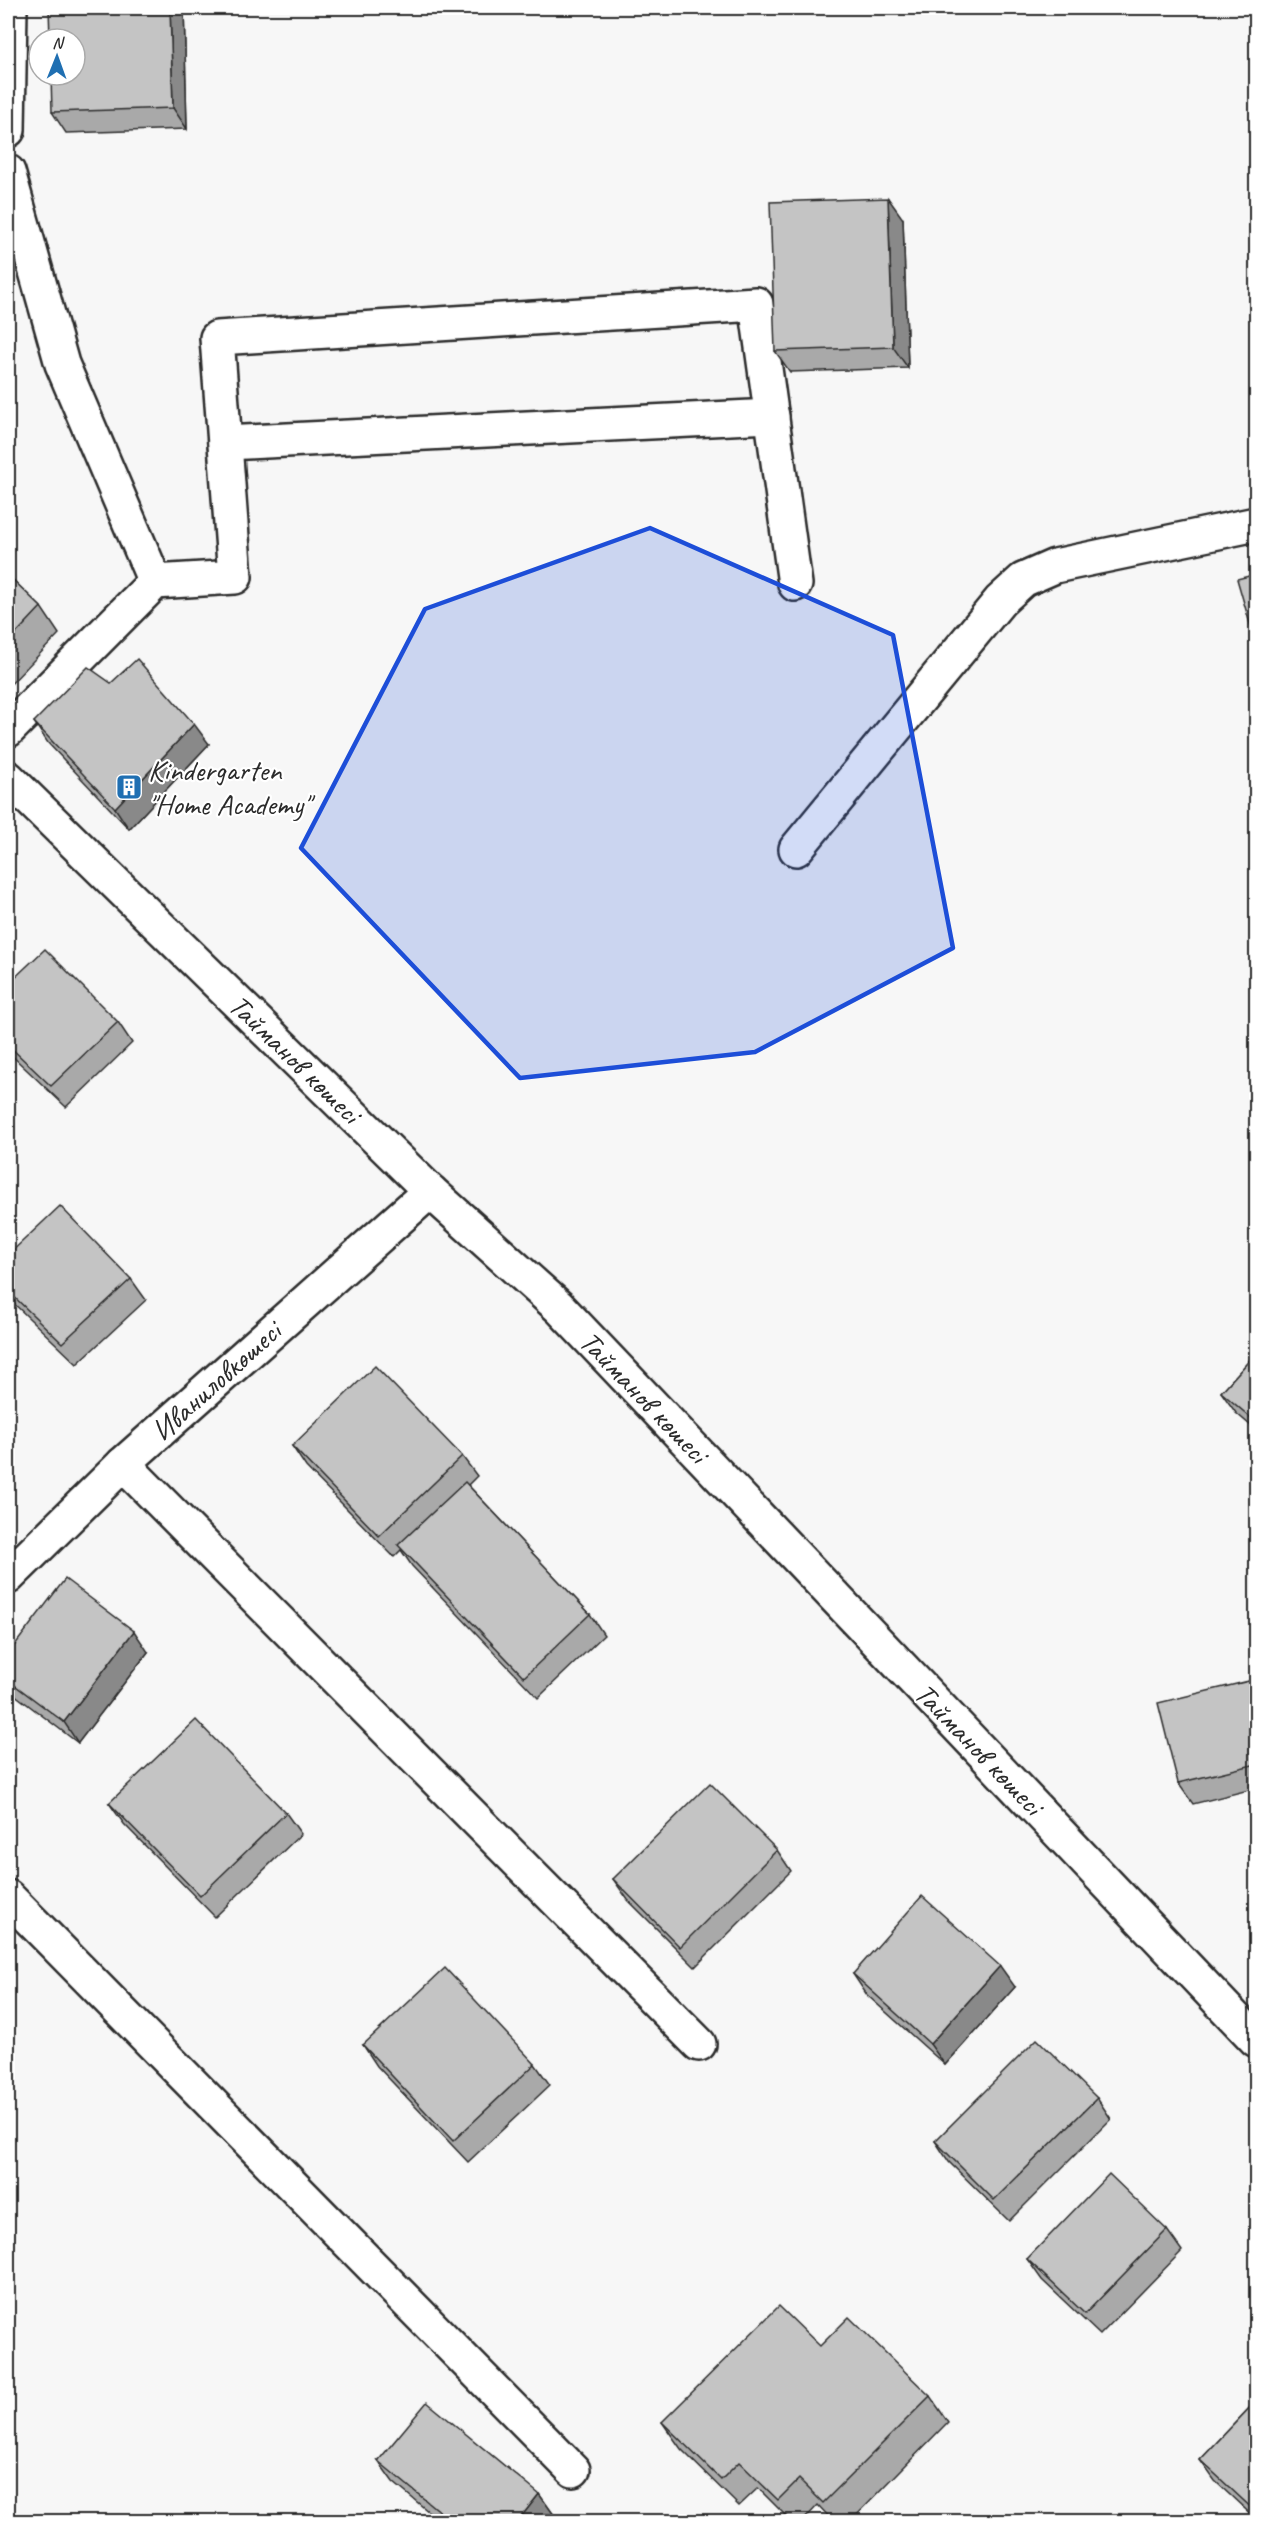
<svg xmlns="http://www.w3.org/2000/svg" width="1264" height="2529" viewBox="0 0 1264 2529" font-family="Caveat,sans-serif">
	<rect width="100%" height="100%" fill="#f7f7f7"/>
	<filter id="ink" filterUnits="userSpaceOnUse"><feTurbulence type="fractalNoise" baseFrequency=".0167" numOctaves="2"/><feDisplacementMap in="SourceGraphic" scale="12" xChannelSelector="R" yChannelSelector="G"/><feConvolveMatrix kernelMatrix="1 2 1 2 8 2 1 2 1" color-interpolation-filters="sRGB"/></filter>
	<g filter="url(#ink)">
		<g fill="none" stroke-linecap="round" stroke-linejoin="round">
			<defs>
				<g id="minor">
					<polyline points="8,130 10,8"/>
					<polyline points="8,172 62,364 155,582"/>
					<polyline points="225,443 772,416"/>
					<polyline points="8,730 155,582 235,577 217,338 756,304 795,584"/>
					<polyline points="8,778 430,1191 559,1307 1256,2040"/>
					<polyline points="796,849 1000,601 1023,580 1055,566 1256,524"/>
					<polyline points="123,1464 699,2044"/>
					<polyline points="8,1577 123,1464 430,1191"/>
					<polyline points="8,1897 573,2470"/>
				</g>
			</defs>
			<!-- minor casing -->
			<use href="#minor" stroke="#2b2b2b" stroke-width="38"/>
			<!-- minor -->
			<use href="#minor" stroke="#fff" stroke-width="33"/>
		</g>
		<!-- wall -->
		<g fill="#a9a9a9" stroke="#2b2b2b" stroke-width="1.5">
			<polygon points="184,8 187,129 66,133 52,112"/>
			<polygon points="903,219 908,368 790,372 775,351"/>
			<polygon points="8,575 41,607 59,634 8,687"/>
			<polygon points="111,683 209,744 129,829 48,743 34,722"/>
			<polygon points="8,984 118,1022 132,1043 66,1107 8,1052"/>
			<polygon points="8,1255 131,1279 146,1300 77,1364 8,1298"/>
			<polygon points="1257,1352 1257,1431 1236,1413 1221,1392"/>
			<polygon points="292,1446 462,1456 477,1476 468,1485 590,1614 604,1635 538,1698 412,1566 401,1550 394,1557 306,1467"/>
			<polygon points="148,1652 78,1743 10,1691 8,1688 8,1654"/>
			<polygon points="1257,1679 1257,1788 1193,1804 1178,1783"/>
			<polygon points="109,1803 286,1813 301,1834 215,1917 124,1824"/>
			<polygon points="777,1850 791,1871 695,1967 628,1900 613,1879"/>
			<polygon points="853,1974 1015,1987 945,2065 867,1995"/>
			<polygon points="363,2045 535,2064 550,2085 468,2162 377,2066"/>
			<polygon points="1097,2098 1111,2119 1009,2221 949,2162 935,2141"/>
			<polygon points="1167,2230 1182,2251 1100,2335 1042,2280 1027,2259"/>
			<polygon points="820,2346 930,2396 948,2422 850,2522 834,2522 818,2505 802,2522 792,2522 758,2488 739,2506 681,2449 662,2422"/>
			<polygon points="1257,2400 1257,2520 1215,2481 1200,2460"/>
			<polygon points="378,2461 539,2494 554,2515 549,2522 441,2522 393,2482"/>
		</g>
		<!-- shaded-wall -->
		<g fill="#898989" stroke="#2b2b2b" stroke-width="1.5">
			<polygon points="170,8 184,8 187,129 173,108"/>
			<polygon points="888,198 903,219 908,368 893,347"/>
			<polygon points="194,724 209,744 129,829 115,808"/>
			<polygon points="134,1631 148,1652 78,1743 64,1722"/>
			<polygon points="1000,1966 1015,1987 945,2065 930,2044"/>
			<polygon points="539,2494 554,2515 549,2522 517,2522"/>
		</g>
		<!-- building -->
		<g fill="#c4c4c4" stroke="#2b2b2b" stroke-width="1.5">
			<polygon points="49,8 170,8 173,108 52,112 51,75 75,75 75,39 50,39"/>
			<polygon points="888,198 893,347 775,351 770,202"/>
			<polygon points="1257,574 1257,648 1237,579"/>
			<polygon points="8,575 41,607 8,642"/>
			<polygon points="137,659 194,724 115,808 34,722 88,667 111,683"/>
			<polygon points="45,949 118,1022 51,1086 8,1045 8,984"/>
			<polygon points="60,1206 131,1279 62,1343 8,1291 8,1255"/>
			<polygon points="1257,1352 1257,1423 1221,1392"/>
			<polygon points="375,1366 462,1456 379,1536 292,1446"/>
			<polygon points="465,1482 590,1614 524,1677 398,1545"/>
			<polygon points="65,1579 134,1631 64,1722 8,1680 8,1654"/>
			<polygon points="1257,1679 1257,1764 1178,1783 1158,1703"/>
			<polygon points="196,1720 286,1813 200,1896 109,1803"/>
			<polygon points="710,1783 777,1850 680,1947 613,1879"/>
			<polygon points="922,1896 1000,1966 930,2044 853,1974"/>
			<polygon points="445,1968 535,2064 453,2141 363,2045"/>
			<polygon points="1037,2039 1097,2098 994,2200 935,2141"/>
			<polygon points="1109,2174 1167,2230 1085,2314 1027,2259"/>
			<polygon points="779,2306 820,2346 849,2317 930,2396 823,2503 799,2479 778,2500 739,2462 721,2480 662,2422"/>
			<polygon points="1257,2400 1257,2513 1200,2460"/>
			<polygon points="427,2402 539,2494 517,2522 452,2522 378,2461"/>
		</g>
	</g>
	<!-- marked area -->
	<path fill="#1d4ed8" fill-opacity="0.2" stroke="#1d4ed8" stroke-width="4.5" stroke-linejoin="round" d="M650,528L893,635L953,948L755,1052L520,1078L301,848L425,609Z"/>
	<!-- icons -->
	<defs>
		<symbol id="building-square" viewBox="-11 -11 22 22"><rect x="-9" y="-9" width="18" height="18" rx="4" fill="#1f6fb2" stroke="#fff"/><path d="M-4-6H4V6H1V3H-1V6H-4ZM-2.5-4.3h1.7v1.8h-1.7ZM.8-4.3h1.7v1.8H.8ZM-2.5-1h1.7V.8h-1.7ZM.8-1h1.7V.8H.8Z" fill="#fff"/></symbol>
	</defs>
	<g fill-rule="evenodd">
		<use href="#building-square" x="114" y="772" width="30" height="30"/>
	</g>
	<g text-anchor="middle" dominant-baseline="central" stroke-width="4.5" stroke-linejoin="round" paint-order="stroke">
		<!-- poi labels -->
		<g font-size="30" fill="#2b2b2b" stroke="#fff" text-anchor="start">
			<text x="148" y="770">Kindergarten<tspan x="148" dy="34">"Home Academy"</tspan></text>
		</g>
		<!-- street labels -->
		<g font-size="30" fill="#2b2b2b" stroke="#fff">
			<text transform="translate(295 1059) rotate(44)">Тайманов көшесі</text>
			<text transform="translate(216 1381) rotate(-42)">Иваниловкөшесі</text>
			<text transform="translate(644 1397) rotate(46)">Тайманов көшесі</text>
			<text transform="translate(979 1749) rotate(46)">Тайманов көшесі</text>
		</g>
	</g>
	<!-- margin -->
	<rect width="1264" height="2529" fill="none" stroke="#fff" stroke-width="30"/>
	<rect x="15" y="15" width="1234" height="2499" fill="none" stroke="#2b2b2b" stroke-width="2" filter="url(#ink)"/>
	<!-- north arrow -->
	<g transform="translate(57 57) rotate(1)"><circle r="28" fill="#ffffff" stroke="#aaaaaa" stroke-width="1.5"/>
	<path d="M0-4.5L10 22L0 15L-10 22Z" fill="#1f6fb2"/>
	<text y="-9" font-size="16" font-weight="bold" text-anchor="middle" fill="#2b2b2b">N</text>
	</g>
</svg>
